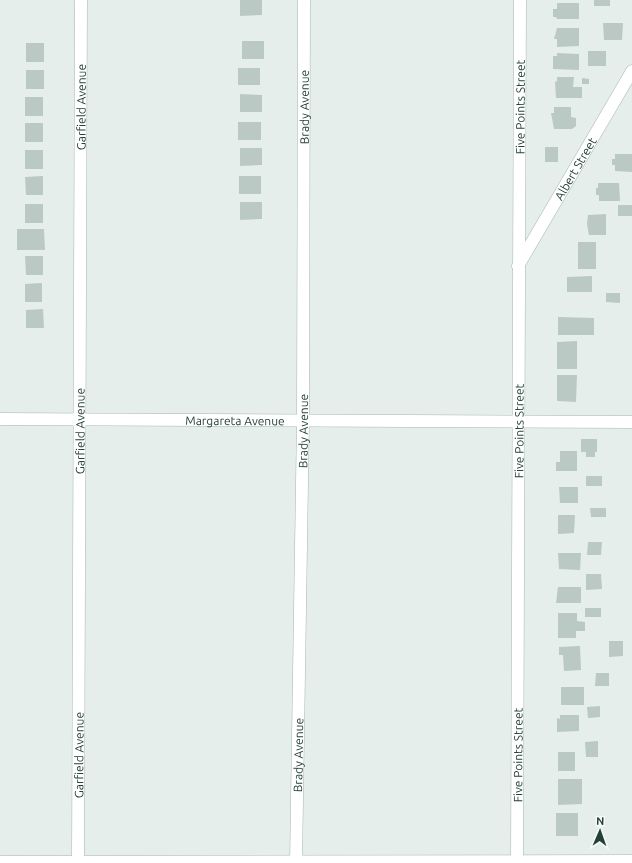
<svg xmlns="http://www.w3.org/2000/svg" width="632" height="863" viewBox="0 0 632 863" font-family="Ubuntu,sans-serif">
	<rect width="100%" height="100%" fill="#e5eeea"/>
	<!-- building -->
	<g fill="#bac9c3">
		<polygon points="240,0 262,0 262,15 240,16"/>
		<rect x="594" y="0" width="16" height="6"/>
		<polygon points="557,3 579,3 579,19 557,19 556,17 553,17 553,9 557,9"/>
		<polygon points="603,23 623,23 622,40 604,40"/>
		<polygon points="557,28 579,28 579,46 557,47 557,39 554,39"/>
		<rect x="242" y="41" width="22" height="18"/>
		<rect x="26" y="43" width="18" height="19"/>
		<rect x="588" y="51" width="18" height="15"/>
		<polygon points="557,53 579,54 579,70 553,69 553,56 557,56"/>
		<rect x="238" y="68" width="22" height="17"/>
		<rect x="26" y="70" width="18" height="19"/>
		<polygon points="557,77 574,77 573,87 582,87 582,98 556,98 555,81 557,82"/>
		<polygon points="582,78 589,79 589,84 582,84"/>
		<polygon points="240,94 262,95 262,112 240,112"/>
		<rect x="25" y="97" width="18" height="19"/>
		<polygon points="554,107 571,107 571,117 576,118 576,126 572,129 554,129 551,113 554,113"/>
		<rect x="238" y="122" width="23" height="18"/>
		<rect x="25" y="123" width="18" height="19"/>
		<rect x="545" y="147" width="13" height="15"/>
		<polygon points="240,148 262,148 262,165 240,166"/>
		<rect x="25" y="150" width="18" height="19"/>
		<polygon points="615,154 632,154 632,172 615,171 615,165 612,165 612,159 615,159"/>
		<polygon points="43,176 43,195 26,195 25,177"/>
		<rect x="239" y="176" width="22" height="18"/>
		<polygon points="598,183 619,183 620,201 599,201 599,195 596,195 596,188 598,188"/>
		<polygon points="240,202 262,202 262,219 240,220"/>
		<rect x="25" y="204" width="18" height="19"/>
		<rect x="618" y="205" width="14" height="11"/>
		<polygon points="606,214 606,235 589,235 587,224 588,215"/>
		<polygon points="17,229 44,229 45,250 17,250"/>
		<rect x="578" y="242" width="18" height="27"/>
		<polygon points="25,256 43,256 43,275 26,275"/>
		<polygon points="592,276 592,292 567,292 567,277"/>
		<polygon points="42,283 42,302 25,302 25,284"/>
		<polygon points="606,293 620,293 620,303 606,302"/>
		<polygon points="43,309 44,328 26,328 26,310"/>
		<polygon points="558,317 594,318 594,335 558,335"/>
		<polygon points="577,341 577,369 557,369 557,342"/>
		<polygon points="557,375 577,375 576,402 557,401"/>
		<polygon points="581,439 597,439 597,452 595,452 595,457 586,457 586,452 581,452"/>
		<polygon points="560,451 577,451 577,471 556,471 556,462 560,462"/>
		<rect x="586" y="476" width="16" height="10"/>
		<polygon points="559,487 578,487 578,503 560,503"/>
		<polygon points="590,508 606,508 606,517 591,517"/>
		<polygon points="558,515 575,515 574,533 558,534"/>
		<polygon points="588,542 602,542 601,555 587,555"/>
		<polygon points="558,553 581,553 580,570 559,569"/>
		<polygon points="586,574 601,574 602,589 586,590"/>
		<polygon points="558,587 581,587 581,603 556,603"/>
		<rect x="585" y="608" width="16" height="9"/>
		<polygon points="558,613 577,613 577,621 585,622 585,631 576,631 576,638 558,638"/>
		<polygon points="609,641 623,641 623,656 609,657"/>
		<polygon points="580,646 581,670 564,671 563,655 559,655 559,647"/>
		<polygon points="596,673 609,673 609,686 595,686"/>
		<rect x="561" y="687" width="23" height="18"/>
		<polygon points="600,706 600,717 588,718 587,707"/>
		<polygon points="560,715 579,715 579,731 557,732 557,718 560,719"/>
		<polygon points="598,741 598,757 586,757 585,742"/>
		<rect x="558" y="752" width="17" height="19"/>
		<polygon points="558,779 582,779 582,804 558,805"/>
		<rect x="556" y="813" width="22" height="23"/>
	</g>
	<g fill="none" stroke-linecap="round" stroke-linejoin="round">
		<defs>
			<g id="street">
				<path id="s1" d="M518,266L632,71"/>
				<path id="s2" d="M0,419L632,422"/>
				<polyline points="0,862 632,861"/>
				<path id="s3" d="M78,863L81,0"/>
				<path id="s4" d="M296,863L303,420L304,0"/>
				<path id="s5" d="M517,863L520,0"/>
			</g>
		</defs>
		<!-- street casing -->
		<use href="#street" stroke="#a7b7b1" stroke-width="13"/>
		<!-- street -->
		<use href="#street" stroke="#fff" stroke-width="12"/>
	</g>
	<g text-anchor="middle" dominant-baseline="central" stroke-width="4" stroke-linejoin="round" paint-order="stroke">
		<!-- street labels -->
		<g font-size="12" fill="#234139" stroke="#f6faf8">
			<text stroke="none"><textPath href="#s3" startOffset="756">Garfield Avenue</textPath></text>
			<text stroke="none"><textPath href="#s4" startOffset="756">Brady Avenue</textPath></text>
			<text stroke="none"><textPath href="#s5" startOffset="756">Five Points Street</textPath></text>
			<text stroke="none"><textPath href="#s1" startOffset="113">Albert Street</textPath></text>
			<text stroke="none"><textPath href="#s2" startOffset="235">Margareta Avenue</textPath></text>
			<text stroke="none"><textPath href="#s5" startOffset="432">Five Points Street</textPath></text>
			<text stroke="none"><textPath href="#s3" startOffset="432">Garfield Avenue</textPath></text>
			<text stroke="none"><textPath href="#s4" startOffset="432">Brady Avenue</textPath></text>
			<text stroke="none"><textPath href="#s3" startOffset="108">Garfield Avenue</textPath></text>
			<text stroke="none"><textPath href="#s4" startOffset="108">Brady Avenue</textPath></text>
			<text stroke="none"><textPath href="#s5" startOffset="108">Five Points Street</textPath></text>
		</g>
	</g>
	<!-- north arrow -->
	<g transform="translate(600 831) rotate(2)" stroke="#f6faf8" stroke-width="3" paint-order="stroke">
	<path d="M0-3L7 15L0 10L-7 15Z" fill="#234139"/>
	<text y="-6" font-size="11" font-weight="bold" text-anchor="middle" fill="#234139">N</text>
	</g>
</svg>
